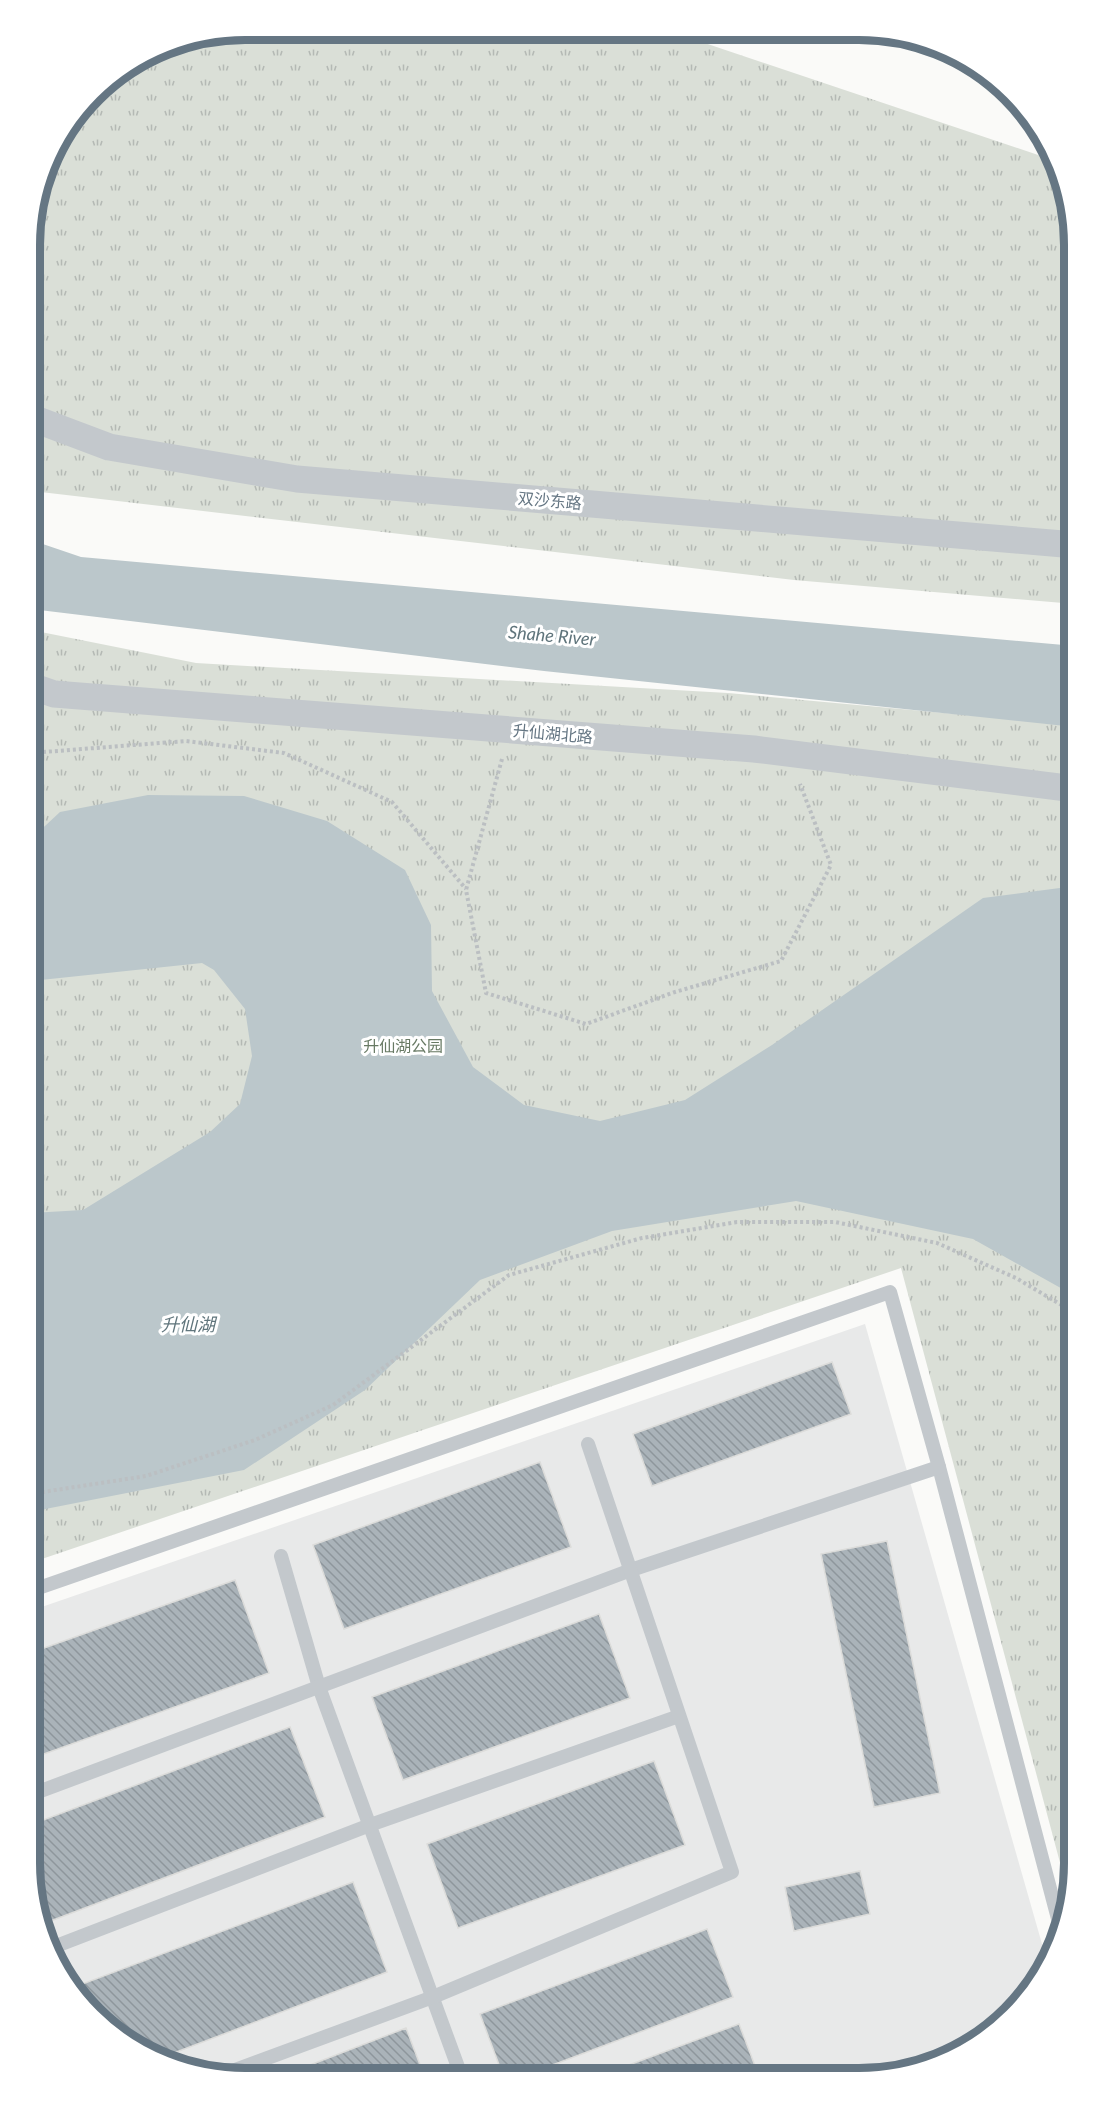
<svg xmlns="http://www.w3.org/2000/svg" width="1105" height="2109" viewBox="0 0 1105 2109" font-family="Lato,'Noto Sans SC',sans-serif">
	<defs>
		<pattern id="grass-tufts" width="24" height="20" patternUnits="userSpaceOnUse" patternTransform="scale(1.5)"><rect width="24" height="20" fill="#dadfd7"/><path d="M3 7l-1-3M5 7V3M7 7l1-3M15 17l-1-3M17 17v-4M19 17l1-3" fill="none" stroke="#b4b9b4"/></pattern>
		<pattern id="building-back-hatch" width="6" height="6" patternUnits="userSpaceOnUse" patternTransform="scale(1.5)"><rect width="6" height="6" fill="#aab3b9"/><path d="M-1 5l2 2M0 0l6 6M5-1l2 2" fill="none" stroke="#8e969c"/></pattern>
	</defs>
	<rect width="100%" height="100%" fill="#fafaf8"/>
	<!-- built -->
	<polygon fill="#e8e9e9" points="865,1324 1048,1965 1030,1995 980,2043 929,2068 860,2079 217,2077 150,2057 104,2026 41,1933 30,1864 30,1611"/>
	<!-- grass -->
	<g fill="url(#grass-tufts)">
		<polygon points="245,30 675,33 1053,160 1064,176 1075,245 1075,604 794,580 32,491 32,218 52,150 103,84 163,46"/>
		<polygon points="31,630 196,663 728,693 1075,725 1075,1878 1070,1900 901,1268 30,1563"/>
	</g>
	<!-- water -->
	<g fill="#bbc7cb">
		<polygon points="31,540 81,557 1075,646 1075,727 544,671 31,609"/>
		<polygon points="148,795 244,796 327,821 405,870 431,925 432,991 473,1067 524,1105 600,1121 685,1100 772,1045 983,898 1075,886 1075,1296 973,1239 796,1201 612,1231 480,1280 365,1390 244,1470 30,1512 31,1213 83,1210 210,1132 240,1104 252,1056 245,1009 214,970 202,963 31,981 31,839 60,812"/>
	</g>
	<!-- building -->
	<g fill="url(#building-back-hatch)" stroke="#dcdcda" stroke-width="1.5">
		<polygon points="832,1362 851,1414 652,1486 633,1434"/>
		<polygon points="540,1462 571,1547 344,1629 313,1545"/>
		<polygon points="887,1541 940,1793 874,1807 821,1554"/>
		<polygon points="235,1580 269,1673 30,1759 30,1653"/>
		<polygon points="599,1614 630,1698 403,1780 372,1697"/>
		<polygon points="290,1727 325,1817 40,1925 30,1864 30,1825"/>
		<polygon points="654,1761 685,1845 458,1928 427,1844"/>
		<polygon points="860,1871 870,1914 794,1931 785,1887"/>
		<polygon points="353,1882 387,1972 158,2059 150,2057 104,2026 77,1986"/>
		<polygon points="707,1929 733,1997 518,2078 504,2078 480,2014"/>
		<polygon points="739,2024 760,2079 594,2078"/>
		<polygon points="406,2028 425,2078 279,2077"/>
	</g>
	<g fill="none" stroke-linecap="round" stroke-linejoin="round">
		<!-- path -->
		<g stroke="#bbbfc2" stroke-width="4" stroke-dasharray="3 3" stroke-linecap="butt">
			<polyline points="31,753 186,741 284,753 392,802 466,889"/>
			<polyline points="502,759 466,890 486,993 586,1024 675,992 781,961 831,865 800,784"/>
			<polyline points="30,1494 146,1476 255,1440 333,1405 509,1275 642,1238 737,1222 835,1222 937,1243 1016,1278 1075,1313"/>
		</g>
		<!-- service -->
		<g stroke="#c3c8cc" stroke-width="14">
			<polyline points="281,1556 319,1687 462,2078"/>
			<polyline points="30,1591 890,1292 939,1467 1062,1934"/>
			<polyline points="30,1795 631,1570 939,1467"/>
			<polyline points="51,1948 370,1825 679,1716"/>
			<polyline points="216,2077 433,1997 732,1872 588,1444"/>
		</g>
		<!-- minor -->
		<g stroke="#c3c8cc" stroke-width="27">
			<polyline points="32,418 109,447 297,479 1075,545"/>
			<polyline points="31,686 54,694 754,749 1075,789"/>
		</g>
	</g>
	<g text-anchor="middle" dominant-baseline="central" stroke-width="6" stroke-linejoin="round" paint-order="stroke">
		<!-- street labels -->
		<g font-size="16" fill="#657683" stroke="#fff">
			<text transform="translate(550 500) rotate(5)">双沙东路</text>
			<text transform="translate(553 733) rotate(5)">升仙湖北路</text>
		</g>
		<!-- park labels -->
		<g font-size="16" fill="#687a64" stroke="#fff">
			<text x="403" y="1045">升仙湖公园</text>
		</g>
		<!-- water labels -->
		<g font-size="18" font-style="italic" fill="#60757c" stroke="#fff">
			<text transform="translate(552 635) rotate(5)">Shahe River</text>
			<text x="188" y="1324">升仙湖</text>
		</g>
	</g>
	<!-- crop -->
	<path d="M0 0H1105V2109H0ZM245 40H859A205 205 0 0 1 1064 245V1863A205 205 0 0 1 859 2068H245A205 205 0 0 1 40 1863V245A205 205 0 0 1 245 40Z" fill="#fff" fill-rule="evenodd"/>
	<path fill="none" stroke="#657683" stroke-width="8" d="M245 40H859A205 205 0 0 1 1064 245V1863A205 205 0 0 1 859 2068H245A205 205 0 0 1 40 1863V245A205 205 0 0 1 245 40Z"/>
</svg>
